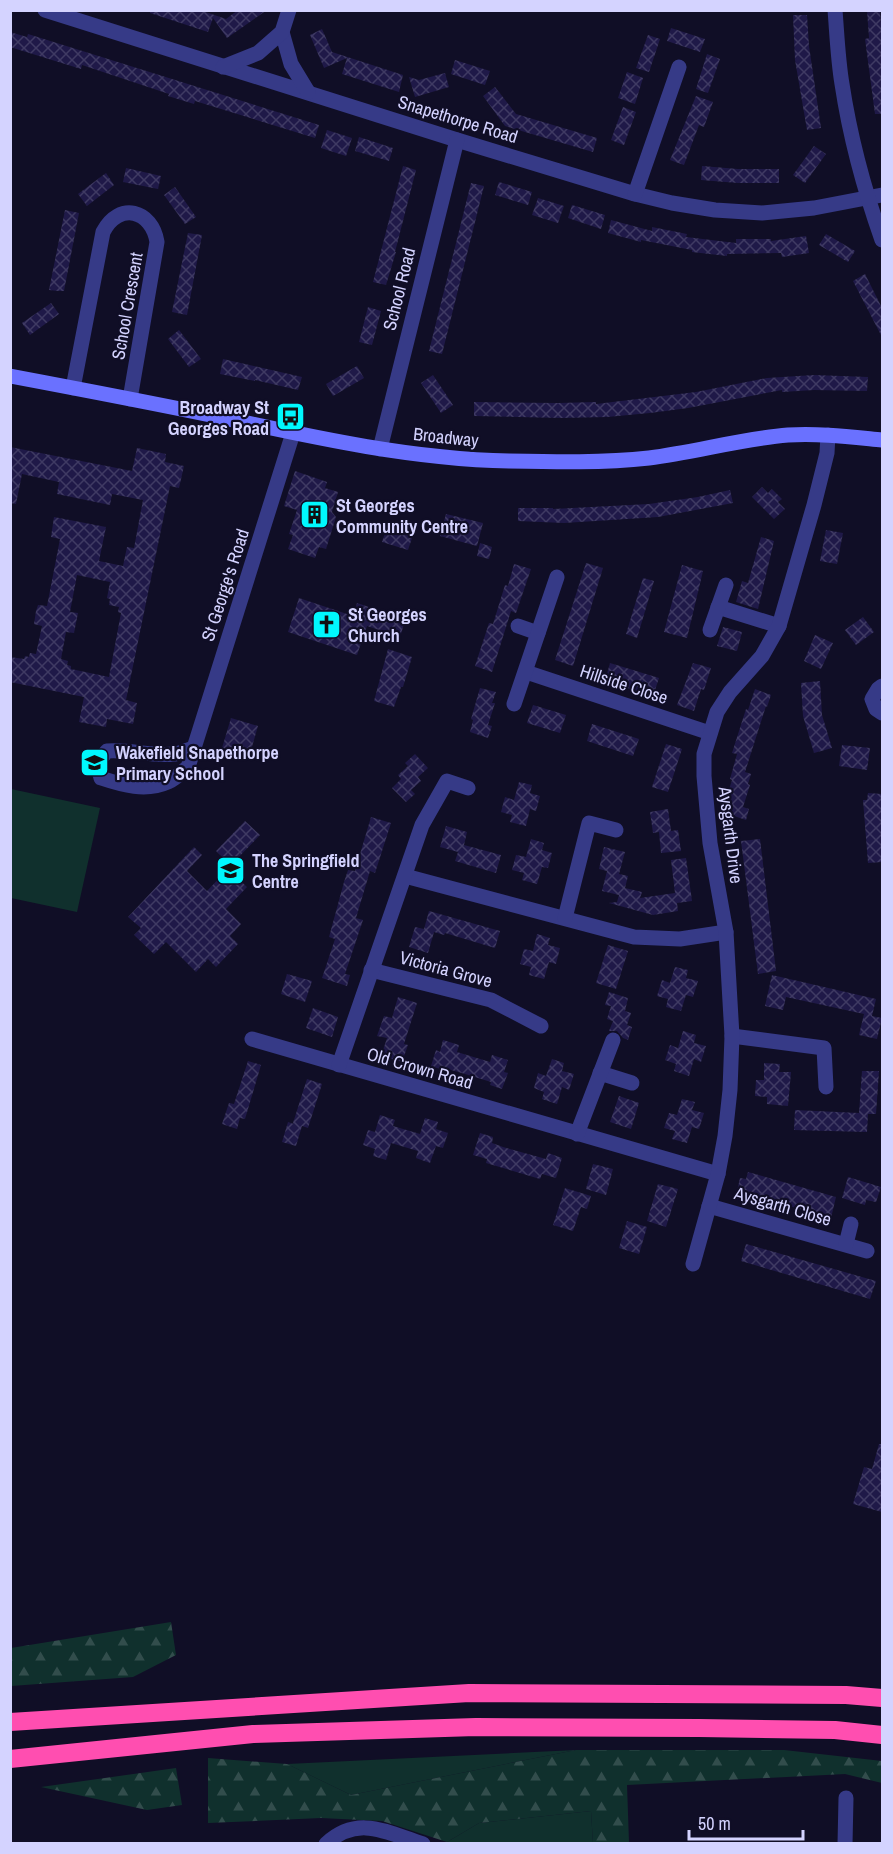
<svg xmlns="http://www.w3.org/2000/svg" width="893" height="1854" viewBox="0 0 893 1854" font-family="'Archivo Narrow',sans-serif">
	<defs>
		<pattern id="forest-firs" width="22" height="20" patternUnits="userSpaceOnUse" patternTransform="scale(1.5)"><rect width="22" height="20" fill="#10302d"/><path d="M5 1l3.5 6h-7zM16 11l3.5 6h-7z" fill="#324d4c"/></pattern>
		<pattern id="building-cross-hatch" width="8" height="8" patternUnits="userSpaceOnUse" patternTransform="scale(1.5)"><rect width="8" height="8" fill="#1f1948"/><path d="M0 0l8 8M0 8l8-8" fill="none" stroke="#3f3a63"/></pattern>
	</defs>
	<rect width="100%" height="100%" fill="#100e26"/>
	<!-- green -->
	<g fill="#10302d">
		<polygon points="11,789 100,808 77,912 11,898"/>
		<polygon points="576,1750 351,1795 287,1764"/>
		<polygon points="591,1811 593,1843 447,1842 479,1823"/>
	</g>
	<!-- forest -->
	<g fill="url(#forest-firs)">
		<polygon points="171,1622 176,1655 133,1677 11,1686 11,1648"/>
		<polygon points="576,1750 784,1750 882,1761 882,1783 845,1774 627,1785 629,1843 593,1843 591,1811 479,1823 447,1842 382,1821 321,1818 208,1823 208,1758 287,1764 351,1795"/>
		<polygon points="176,1768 182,1805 147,1810 41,1787"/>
	</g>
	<!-- building -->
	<g fill="url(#building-cross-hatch)" fill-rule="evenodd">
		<polygon points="150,10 200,10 226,19 238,10 267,10 227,38 213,18 208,32 150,13"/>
		<polygon points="867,10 880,10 882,37 882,114 875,114 865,39 869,38"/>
		<polygon points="793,15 807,15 809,46 821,128 807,130 795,60"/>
		<polygon points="671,28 705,39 700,52 667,41"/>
		<polygon points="322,29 332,52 403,75 399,92 342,74 347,58 324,68 310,35"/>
		<polygon points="10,32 27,37 28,34 319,125 315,138 195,101 194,104 168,96 169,94 82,65 81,69 10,47"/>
		<polygon points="648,35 660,39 649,72 636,68"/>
		<polygon points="707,54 720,59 708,93 696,89"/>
		<polygon points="455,60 490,71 485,85 451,74"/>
		<polygon points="627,72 643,78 635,104 618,98"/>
		<polygon points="445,73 449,87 415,97 409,77 419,80"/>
		<polygon points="495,87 516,114 597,138 593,152 505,126 483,96"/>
		<polygon points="696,96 713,102 704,127 699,125 684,165 670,160"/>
		<polygon points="623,107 636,112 624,145 611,140"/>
		<polygon points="327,130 352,138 346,156 321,148"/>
		<polygon points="359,137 393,148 389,161 355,151"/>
		<polygon points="814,146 826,154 805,183 793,175"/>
		<polygon points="403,166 416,170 395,252 396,252 386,285 373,282"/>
		<polygon points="702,166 738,169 779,169 779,183 738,183 701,180"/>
		<polygon points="126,168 161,176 158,189 123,182"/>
		<polygon points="106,173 114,185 87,206 78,194"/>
		<polygon points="499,182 532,192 528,205 495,195"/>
		<polygon points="471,183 484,186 442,354 429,351"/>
		<polygon points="175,187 196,217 185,224 164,195"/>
		<polygon points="538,198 564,206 558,223 532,215"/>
		<polygon points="572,205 605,215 601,229 568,218"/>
		<polygon points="65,210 79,213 64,291 58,291 49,290"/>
		<polygon points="611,220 652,231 652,227 687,234 686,237 736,243 736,239 771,239 771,241 806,236 809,253 782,257 781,253 727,254 727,256 692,252 692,250 641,240 641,242 608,233"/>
		<polygon points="188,233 202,235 187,315 172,312"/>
		<polygon points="826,234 855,251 848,262 819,245"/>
		<polygon points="865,274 882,308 882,337 853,281"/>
		<polygon points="51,303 59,314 30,335 22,323"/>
		<polygon points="368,307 381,311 372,345 359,342"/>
		<polygon points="179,330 201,359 189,367 168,339"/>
		<polygon points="223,359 302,377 298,390 255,380 255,381 220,374"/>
		<polygon points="357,366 364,378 333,396 326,384"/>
		<polygon points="433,375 453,405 441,413 421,383"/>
		<polygon points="814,375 868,377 867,391 814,390 782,392 782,390 688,408 650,413 607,417 561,418 474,416 474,402 558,403 596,402 596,404 696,392 767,378"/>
		<path d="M10,447L132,471L137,448L166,454L165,462L184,466L179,488L170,486L126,700L137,703L133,724L107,719L106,727L79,722L84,697L10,682V657L24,659L25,656L29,657L30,653L36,654L42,626L34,624L36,611L38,605L47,606L60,539L51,537L54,517L106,527L99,561L123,566L127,547L134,548L143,500L112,494L110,505L57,494L59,482L22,474L16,504L10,503ZM77,575L110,582L107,598L110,599L109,605L119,607L118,612L121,613L109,677L71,669V666L67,665L68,661L61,659L66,632L74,633L78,613L70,612Z"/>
		<polygon points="295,471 327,482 325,488 338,492 332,512 336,517 326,549 319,547 315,558 288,549 293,535 289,534 297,510 284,506"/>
		<polygon points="762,487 768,493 772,489 782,499 778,502 785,509 774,519 752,497"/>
		<polygon points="730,490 733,503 658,517 564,523 518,521 518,508 553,508 553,509 649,504 698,497"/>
		<polygon points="446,514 483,523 477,546 440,536"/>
		<polygon points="387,527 397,530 398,528 414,532 408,550 382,542"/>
		<polygon points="826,530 843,533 837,564 820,561"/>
		<polygon points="761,537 774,541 758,609 736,602 742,581 748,583"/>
		<polygon points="480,543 492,547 489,559 477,556"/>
		<polygon points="586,563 603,568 573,666 555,660"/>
		<polygon points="514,564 531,569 516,613 511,611 492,672 475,666 489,623 493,624 505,585 508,586"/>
		<polygon points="682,565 703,571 687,638 664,632"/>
		<polygon points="643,578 654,581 637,638 626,634"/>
		<polygon points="299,598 353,616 357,603 369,607 368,611 404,624 400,637 367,626 357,655 288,632"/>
		<polygon points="863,617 874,632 856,645 845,630"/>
		<polygon points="723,627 742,632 737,651 717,646"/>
		<polygon points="815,635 833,643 821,669 804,661"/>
		<polygon points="388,649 412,657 403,687 401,687 394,707 374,701"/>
		<polygon points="610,663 659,678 653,696 605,681"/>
		<polygon points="693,663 711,668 704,690 701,689 694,711 677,705"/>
		<polygon points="820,681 822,715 832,748 814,753 803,716 801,683"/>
		<polygon points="480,688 496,692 492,703 495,703 488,725 492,726 488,738 470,732 473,720 471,719"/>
		<polygon points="755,689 771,695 767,707 766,706 745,772 751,774 748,784 750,785 743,807 749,809 746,820 728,814 731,803 725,802 732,780 730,779 737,754 732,753 746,709 748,710"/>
		<polygon points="533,705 566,715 560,733 527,723"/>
		<polygon points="231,718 258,726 249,757 222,748"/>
		<polygon points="592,724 639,739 633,756 587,741"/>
		<polygon points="666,744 682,749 668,792 652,787"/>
		<polygon points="842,745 870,748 867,770 839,766"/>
		<polygon points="415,754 428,768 418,777 421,781 411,790 415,794 406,802 392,788 401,779 398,775 408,766 405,763"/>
		<polygon points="519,782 532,785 530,793 540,796 536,811 530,809 526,826 510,822 512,815 501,812 505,797 514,800"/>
		<polygon points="868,793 882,794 882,862 868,863 863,800 867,800"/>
		<polygon points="668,809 671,831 678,830 681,851 661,853 659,832 653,833 650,812"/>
		<polygon points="371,817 391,823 375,873 370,871 356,918 363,920 345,974 350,975 347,986 322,978 335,939 329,937 344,882 348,870 355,871"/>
		<polygon points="245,821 260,835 231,865 216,851"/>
		<polygon points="446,826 467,832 464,845 501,855 496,873 455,861 458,852 440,847"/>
		<polygon points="531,839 544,843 542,850 552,853 548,868 542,867 537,884 522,880 524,873 512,870 516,855 526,857"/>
		<polygon points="760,839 776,971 758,974 741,841"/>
		<polygon points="194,847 202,855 187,871 207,891 228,869 247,887 226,909 241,924 230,936 238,944 216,967 208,959 196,972 166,942 154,954 134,935 141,928 128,917"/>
		<polygon points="604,847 625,852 619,874 628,876 625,888 642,892 640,898 675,893 671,860 686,858 692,901 677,903 678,911 653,915 609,903 617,902 619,895 602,891 607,871 599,869"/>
		<polygon points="429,911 500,931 495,948 445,933 444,935 434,932 428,953 409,947 415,927 424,929"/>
		<polygon points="537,934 550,938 548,945 560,948 556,964 549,962 544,979 529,975 531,967 520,964 524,949 533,951"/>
		<polygon points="608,945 628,951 616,989 596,983"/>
		<polygon points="675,967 688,970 686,978 698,981 693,997 686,995 681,1011 666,1007 668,999 657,996 662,980 670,983"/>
		<polygon points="287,974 312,981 305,1002 281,994"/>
		<polygon points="772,975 876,999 872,1016 882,1018 877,1039 859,1035 864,1014 786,997 783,1010 765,1006"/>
		<polygon points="609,992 628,998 625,1011 631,1013 627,1025 632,1027 628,1040 623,1038 617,1031 609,1031 613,1021 607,1019 611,1006 605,1005"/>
		<polygon points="398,997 417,1003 404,1044 408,1045 402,1062 381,1056 387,1038 377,1036 384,1016 392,1018"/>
		<polygon points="313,1008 338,1017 332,1037 306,1028"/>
		<polygon points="683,1031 696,1035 694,1043 706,1046 701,1062 694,1059 689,1076 674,1071 676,1064 665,1060 670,1045 678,1048"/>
		<polygon points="443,1040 459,1045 457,1052 490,1062 492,1055 508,1060 504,1072 508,1073 502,1089 490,1085 491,1082 465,1074 444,1068 443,1070 431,1066 436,1050 440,1052"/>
		<polygon points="552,1059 564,1063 562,1071 574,1074 569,1090 562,1087 557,1104 542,1099 544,1092 534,1088 538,1073 546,1076"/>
		<polygon points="248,1061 261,1065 245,1119 240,1118 237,1129 222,1124 229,1103 234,1104"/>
		<polygon points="764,1063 780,1064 779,1072 791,1072 788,1106 767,1104 767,1097 755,1096 756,1080 764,1080"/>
		<polygon points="862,1071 879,1071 876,1114 865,1114 868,1114 867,1132 794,1130 795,1110 859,1113"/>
		<polygon points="307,1079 322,1084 308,1128 302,1126 296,1146 282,1142 288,1122 294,1124 293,1123"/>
		<polygon points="619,1096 639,1103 631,1129 610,1122"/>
		<polygon points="682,1099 695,1102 692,1110 704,1113 699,1129 692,1127 687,1143 672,1139 675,1131 664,1128 669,1113 677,1115"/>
		<polygon points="380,1115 395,1120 393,1126 420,1134 425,1118 438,1122 436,1129 448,1133 443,1148 436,1146 430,1163 416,1158 418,1151 391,1143 386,1160 373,1156 375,1149 363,1145 368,1130 375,1132"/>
		<polygon points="480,1133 493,1137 492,1143 503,1147 546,1159 548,1153 562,1158 556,1178 542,1174 540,1179 486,1163 487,1159 473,1155"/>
		<polygon points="593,1164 613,1169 606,1195 586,1189"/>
		<polygon points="748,1172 836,1197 831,1218 737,1191 740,1178 746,1179"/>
		<polygon points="848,1177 881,1187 876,1202 866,1200 865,1205 842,1198"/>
		<polygon points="658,1184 678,1189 666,1227 647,1221"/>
		<polygon points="565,1188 591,1196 587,1209 581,1207 573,1231 553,1225"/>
		<polygon points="627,1221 647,1227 639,1254 619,1248"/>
		<polygon points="746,1244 876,1281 870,1299 741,1261"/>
		<polygon points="879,1444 882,1444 882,1512 853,1504 864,1467 872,1469"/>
	</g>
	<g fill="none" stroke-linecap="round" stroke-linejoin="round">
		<!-- street -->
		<g stroke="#363a87" stroke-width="15">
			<polyline points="45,10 457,140 635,194 672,203 715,210 762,213 814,208 882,195"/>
			<path d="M835,10C837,35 838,60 842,84C850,137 864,189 882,240"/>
			<polyline points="282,32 291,64 308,92"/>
			<polyline points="223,67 258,53 282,32 289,10"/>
			<polyline points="635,194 679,67"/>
			<path d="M73,388L103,232C119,201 152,210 157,242L130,399"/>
			<polyline points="380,449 457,140"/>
			<polyline points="718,607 779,626"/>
			<polyline points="518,626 538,633"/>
			<polyline points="710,630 726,585"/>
			<polyline points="526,672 710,733"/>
			<polyline points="882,686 878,689 872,699 876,709 882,713"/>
			<polyline points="514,704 557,577"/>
			<path d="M193,748C187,750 181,753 175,754C152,757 130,749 107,751L97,763L101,778C122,785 146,792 168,782C175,779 182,772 188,767L293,433"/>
			<polyline points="405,876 634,937 680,939 726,932"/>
			<polyline points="565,918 589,823 616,830"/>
			<polyline points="371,970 491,1000 541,1026"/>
			<polyline points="732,1036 824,1048 826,1087"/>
			<polyline points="252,1039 718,1174"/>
			<polyline points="339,1065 422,825 447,781 468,788"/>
			<polyline points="600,1073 632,1083"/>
			<polyline points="577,1134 613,1040"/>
			<polyline points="709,1206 867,1251"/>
			<polyline points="846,1244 851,1224"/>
			<polyline points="693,1264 718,1174 725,1136 730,1090 732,1036 726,932 710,843 704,776 704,754 717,712 730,692 762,656 779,626 814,505 827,453 828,435"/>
			<path d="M326,1844C358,1814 388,1833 423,1844"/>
			<polyline points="845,1844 846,1798"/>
		</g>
		<!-- secondary -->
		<path stroke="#6a71ff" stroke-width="15" d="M10,376C79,389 147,402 215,416C312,437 410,459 509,461C556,462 603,463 649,458C696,452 741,439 788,435C819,433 851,437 882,440"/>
		<!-- highway -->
		<g stroke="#ff4eb0" stroke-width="18">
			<polyline points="10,1722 469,1693 846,1695 882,1698"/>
			<polyline points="10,1759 253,1734 476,1727 699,1728 835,1730 882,1735"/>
		</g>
	</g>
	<!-- icons -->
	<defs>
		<symbol id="bus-square" viewBox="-11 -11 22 22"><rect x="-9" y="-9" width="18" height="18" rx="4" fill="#00f8fe" stroke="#100e26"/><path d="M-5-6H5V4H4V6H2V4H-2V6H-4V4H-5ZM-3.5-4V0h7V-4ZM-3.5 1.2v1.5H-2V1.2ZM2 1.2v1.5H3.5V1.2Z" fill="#111"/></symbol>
		<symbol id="building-square" viewBox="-11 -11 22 22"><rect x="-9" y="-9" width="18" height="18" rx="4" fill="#00f8fe" stroke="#100e26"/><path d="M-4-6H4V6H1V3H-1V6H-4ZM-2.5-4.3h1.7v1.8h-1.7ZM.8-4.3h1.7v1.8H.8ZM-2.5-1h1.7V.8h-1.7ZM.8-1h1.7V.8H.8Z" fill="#111"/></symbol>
		<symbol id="church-square" viewBox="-11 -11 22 22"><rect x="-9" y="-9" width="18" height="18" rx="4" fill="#00f8fe" stroke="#100e26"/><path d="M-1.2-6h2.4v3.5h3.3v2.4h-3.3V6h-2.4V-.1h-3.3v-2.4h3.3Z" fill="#111"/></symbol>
		<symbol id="school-square" viewBox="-11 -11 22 22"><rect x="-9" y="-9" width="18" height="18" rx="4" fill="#00f8fe" stroke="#100e26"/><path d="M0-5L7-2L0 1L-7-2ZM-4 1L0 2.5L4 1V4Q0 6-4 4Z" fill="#111"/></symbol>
	</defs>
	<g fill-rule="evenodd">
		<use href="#bus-square" x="274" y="400" width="33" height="33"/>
		<use href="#building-square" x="298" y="498" width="33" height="33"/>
		<use href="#church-square" x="310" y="608" width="33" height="33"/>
		<use href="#school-square" x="78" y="746" width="33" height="33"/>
		<use href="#school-square" x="214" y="854" width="33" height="33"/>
	</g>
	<g text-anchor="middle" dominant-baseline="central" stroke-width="4.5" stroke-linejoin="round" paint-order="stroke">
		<!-- street labels -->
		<g font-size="18" fill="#d4d3ff" stroke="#100e26">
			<text transform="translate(458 119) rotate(17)">Snapethorpe Road</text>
			<text transform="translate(399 289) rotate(-76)">School Road</text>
			<text transform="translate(127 306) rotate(-80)">School Crescent</text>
			<text transform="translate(446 437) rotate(6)">Broadway</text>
			<text transform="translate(225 585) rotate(-72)">St George's Road</text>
			<text transform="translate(624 684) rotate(18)">Hillside Close</text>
			<text transform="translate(731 835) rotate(83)">Aysgarth Drive</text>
			<text transform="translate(446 969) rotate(15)">Victoria Grove</text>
			<text transform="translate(420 1068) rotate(16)">Old Crown Road</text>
			<text transform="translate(783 1206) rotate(16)">Aysgarth Close</text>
		</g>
		<!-- poi labels -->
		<g font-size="18" font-weight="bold" fill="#d4d3ff" stroke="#100e26" text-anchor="start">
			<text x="269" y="407" text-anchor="end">Broadway St<tspan x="269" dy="21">Georges Road</tspan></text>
			<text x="336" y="505">St Georges<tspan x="336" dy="21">Community Centre</tspan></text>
			<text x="348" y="614">St Georges<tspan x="348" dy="21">Church</tspan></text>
			<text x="116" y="752">Wakefield Snapethorpe<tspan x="116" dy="21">Primary School</tspan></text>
			<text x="252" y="860">The Springfield<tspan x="252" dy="21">Centre</tspan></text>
		</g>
	</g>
	<!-- border -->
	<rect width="893" height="1854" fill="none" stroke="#d4d3ff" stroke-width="24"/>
	<!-- scale -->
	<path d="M689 1830v9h114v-9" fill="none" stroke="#d4d3ff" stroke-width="3"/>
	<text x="698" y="1830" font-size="18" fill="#d4d3ff" stroke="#100e26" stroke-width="4.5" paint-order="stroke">50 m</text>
</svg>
